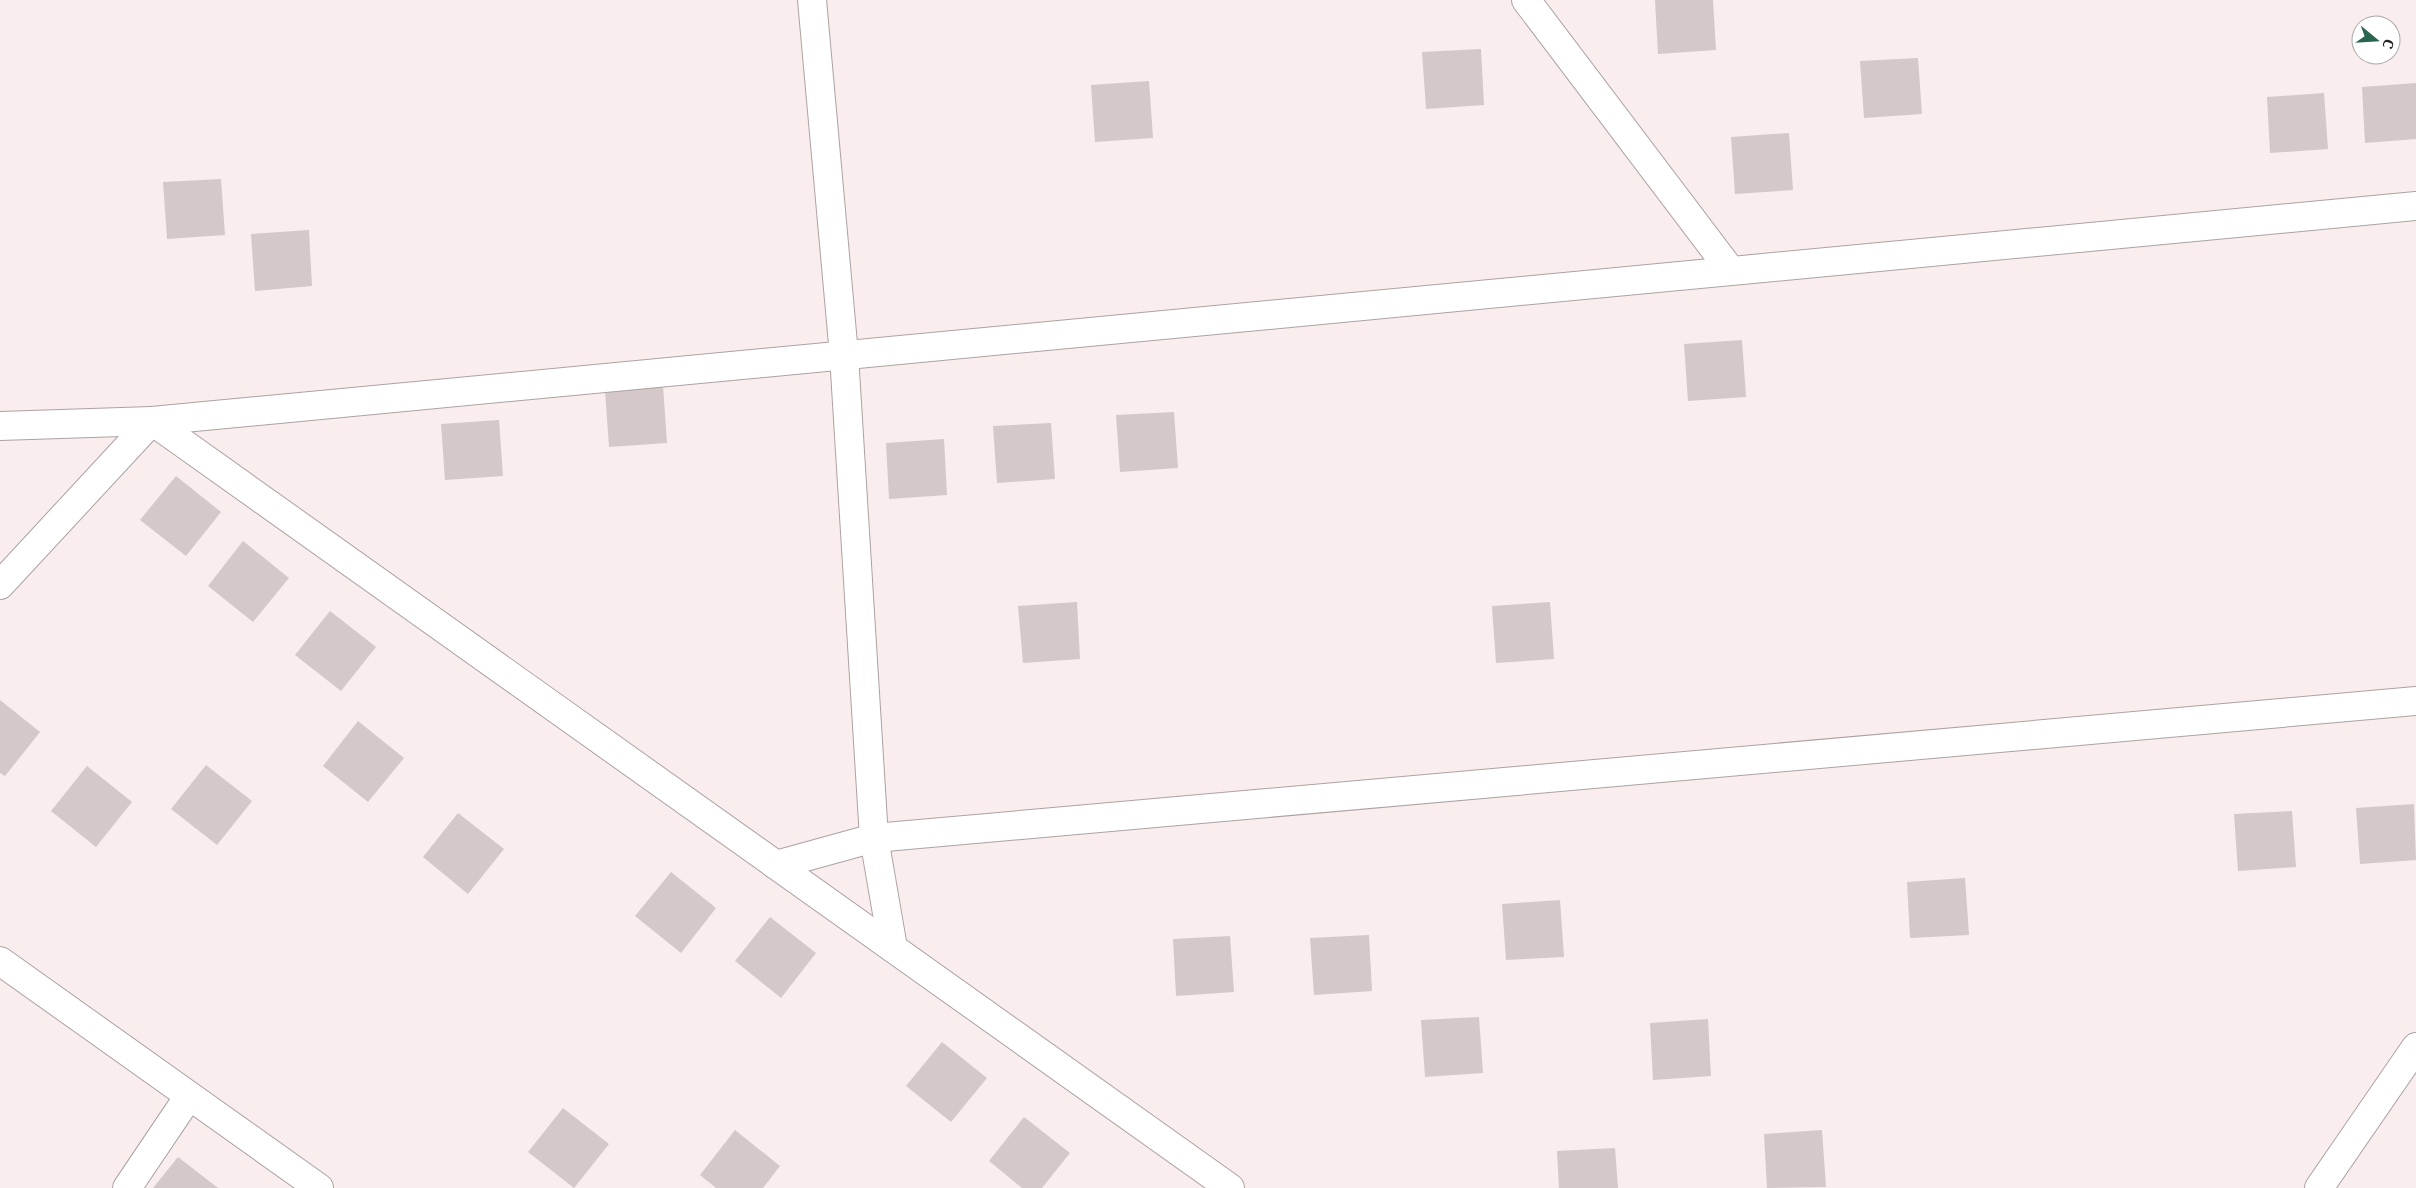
<svg xmlns="http://www.w3.org/2000/svg" width="2416" height="1188" viewBox="0 0 2416 1188" font-family="'Noto Serif',serif">
	<rect width="100%" height="100%" fill="#f9edee"/>
	<!-- building -->
	<g fill="#d4c8c9">
		<polygon points="1655,0 1713,0 1716,50 1658,54"/>
		<polygon points="1481,49 1484,105 1426,109 1422,52"/>
		<polygon points="1918,58 1922,114 1864,118 1860,61"/>
		<polygon points="1149,81 1153,138 1095,142 1091,85"/>
		<polygon points="2416,83 2416,139 2365,143 2362,87"/>
		<polygon points="2324,93 2328,149 2270,153 2267,97"/>
		<polygon points="1789,133 1793,190 1735,194 1731,137"/>
		<polygon points="221,179 225,235 167,239 163,182"/>
		<polygon points="309,230 312,286 255,291 251,234"/>
		<polygon points="1742,340 1746,397 1688,401 1684,344"/>
		<polygon points="663,386 667,443 609,447 605,390"/>
		<polygon points="1174,412 1178,468 1120,472 1116,415"/>
		<polygon points="499,420 503,476 445,480 441,424"/>
		<polygon points="1051,423 1055,479 997,483 993,426"/>
		<polygon points="944,439 947,495 889,499 886,443"/>
		<polygon points="176,476 221,512 186,556 140,520"/>
		<polygon points="243,541 289,578 253,622 208,586"/>
		<polygon points="1077,602 1080,659 1023,663 1018,606"/>
		<polygon points="1550,602 1554,659 1496,663 1492,606"/>
		<polygon points="330,611 376,647 341,691 295,655"/>
		<polygon points="0,700 40,732 5,776 0,773"/>
		<polygon points="358,721 404,758 368,802 323,766"/>
		<polygon points="206,765 252,801 217,845 171,809"/>
		<polygon points="87,766 132,802 96,847 51,811"/>
		<polygon points="2414,804 2416,860 2360,864 2356,808"/>
		<polygon points="2292,811 2296,867 2238,871 2234,814"/>
		<polygon points="458,813 504,849 468,894 423,857"/>
		<polygon points="671,872 716,908 681,953 635,916"/>
		<polygon points="1965,878 1969,935 1910,938 1907,882"/>
		<polygon points="1560,900 1564,957 1506,960 1502,904"/>
		<polygon points="770,917 816,953 781,998 735,961"/>
		<polygon points="1369,935 1372,991 1314,995 1310,938"/>
		<polygon points="1230,936 1234,992 1176,996 1173,939"/>
		<polygon points="1479,1017 1483,1073 1425,1077 1421,1020"/>
		<polygon points="1708,1019 1711,1076 1653,1080 1650,1023"/>
		<polygon points="942,1042 987,1078 951,1122 906,1086"/>
		<polygon points="563,1108 609,1144 574,1188 528,1152"/>
		<polygon points="1024,1117 1070,1153 1042,1188 1022,1188 989,1161"/>
		<polygon points="735,1130 780,1166 763,1188 716,1188 700,1175"/>
		<polygon points="1822,1130 1826,1187 1767,1188 1764,1134"/>
		<polygon points="1615,1148 1618,1188 1559,1188 1557,1151"/>
		<polygon points="178,1157 218,1188 153,1188"/>
	</g>
	<g fill="none" stroke-linecap="round" stroke-linejoin="round">
		<defs>
			<g id="minor">
				<polyline points="812,0 844,355 874,838 893,948"/>
				<polyline points="1526,0 1731,271"/>
				<polyline points="0,426 152,421 1230,1188"/>
				<polyline points="0,585 152,421 2416,206"/>
				<polyline points="776,865 874,838 2416,701"/>
				<polyline points="0,961 319,1188"/>
				<polyline points="127,1188 189,1096"/>
				<polyline points="2319,1188 2416,1047"/>
			</g>
		</defs>
		<!-- minor casing -->
		<use href="#minor" stroke="#ada2a3" stroke-width="30"/>
		<!-- minor -->
		<use href="#minor" stroke="#fff" stroke-width="28"/>
	</g>
	<!-- north arrow -->
	<g transform="translate(2376 40) rotate(108)"><circle r="24" fill="#ffffff" stroke="#a9a7a7"/>
	<path d="M0-4L9 19L0 12L-9 19Z" fill="#2a654f"/>
	<text y="-8" font-size="14" font-weight="bold" text-anchor="middle" fill="#272323">С</text>
	</g>
</svg>
